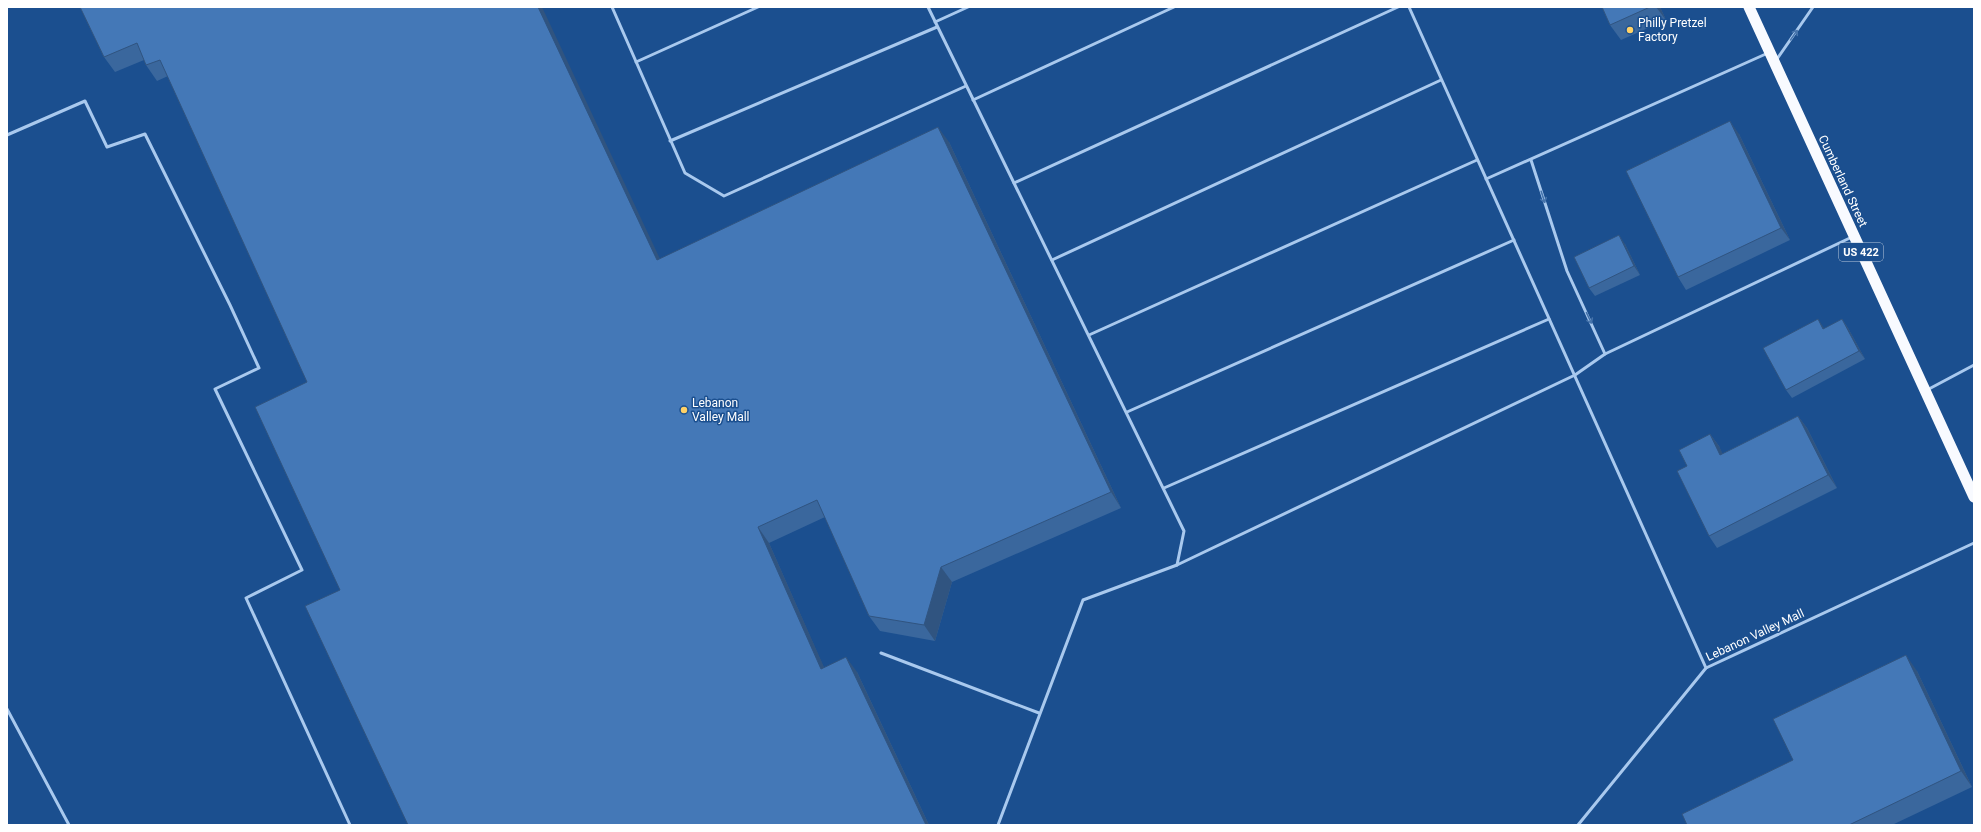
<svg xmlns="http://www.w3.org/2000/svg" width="1981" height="832" viewBox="0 0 1981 832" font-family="Roboto,sans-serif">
	<rect width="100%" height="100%" fill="#1b4f8f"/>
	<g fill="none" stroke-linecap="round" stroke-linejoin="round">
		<!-- service -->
		<g stroke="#a9c9ee" stroke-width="3">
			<polyline points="612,7 685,173 724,196 966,86"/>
			<polyline points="928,7 1184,531 1177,565"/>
			<polyline points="1409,7 1706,668"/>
			<polyline points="935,22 968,7"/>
			<polyline points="1777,59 1813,7"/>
			<polyline points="636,62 758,7"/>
			<polyline points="973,100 1174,7"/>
			<polyline points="7,135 85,101 107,147 145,134 230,305 259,368 215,389 302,570 246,598 350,825"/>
			<polyline points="670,141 937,27"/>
			<polyline points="1531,160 1567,271 1605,354"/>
			<polyline points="1486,179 1768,53"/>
			<polyline points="1014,183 1398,7"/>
			<polyline points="1052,260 1441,80"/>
			<polyline points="1089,335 1477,160"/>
			<polyline points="1927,390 1974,365"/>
			<polyline points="1127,412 1514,240"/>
			<polyline points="1164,488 1549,319"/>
			<polyline points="881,653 1039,713"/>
			<polyline points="7,709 69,825"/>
			<polyline points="998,825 1083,600 1177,565 1575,375 1605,354 1852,237"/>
			<polyline points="1578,825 1706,668 1974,543"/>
		</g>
		<!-- trunk -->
		<polyline stroke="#f8faff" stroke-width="11" points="1749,7 1974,497"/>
	</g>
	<!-- wall -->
	<g fill="#3a679d">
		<polygon points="80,7 660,259 949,142 1121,508 952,582 935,641 880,631 869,616 825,517 769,543 824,668 857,672 929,825 408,825 340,590 307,382 168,76 157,81 146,65 144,60 115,72 104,57"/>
		<polygon points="1602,7 1660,7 1666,20 1621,40 1610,25"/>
		<polygon points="1739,134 1790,240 1686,290 1678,277"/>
		<polygon points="1625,244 1640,275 1595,296 1589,288"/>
		<polygon points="1842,319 1848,328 1865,359 1792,398 1786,390 1824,329"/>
		<polygon points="1798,416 1807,428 1837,488 1717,548 1709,536 1687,466 1710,434 1719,446 1722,454"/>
		<polygon points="1917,671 1972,787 1892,825 1687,825 1793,760"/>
	</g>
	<!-- shaded-wall -->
	<g fill="#305480">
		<polygon points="538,7 542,7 668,276 657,260"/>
		<polygon points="1656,7 1660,7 1666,20"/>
		<polygon points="1730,121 1739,134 1790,240 1781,228"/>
		<polygon points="938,127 949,142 1121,508 1111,492"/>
		<polygon points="1619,235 1625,244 1640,275 1634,266"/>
		<polygon points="1818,319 1824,328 1829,338 1823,329"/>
		<polygon points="1842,319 1848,328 1865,359 1859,351"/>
		<polygon points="1798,416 1807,428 1837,488 1828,475"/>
		<polygon points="1710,434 1719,446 1729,467 1720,455"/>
		<polygon points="758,527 769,543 832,685 821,669"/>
		<polygon points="941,567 952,582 935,641 924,625"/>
		<polygon points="1906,655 1917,671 1972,787 1961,771"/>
		<polygon points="846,657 857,672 929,825 926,825"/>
	</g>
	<!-- building -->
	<g fill="#4478b7" stroke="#305480">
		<polygon points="80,7 538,7 657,260 938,127 1111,492 941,567 924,625 869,616 817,500 758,527 821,669 846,657 926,825 408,825 305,606 340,590 255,407 307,382 160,60 146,65 137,43 104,57"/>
		<polygon points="1602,7 1650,7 1610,25"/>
		<polygon points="1730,121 1781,228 1678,277 1626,171"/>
		<polygon points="1619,235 1634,266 1589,288 1574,257"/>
		<polygon points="1818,319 1823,329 1842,319 1859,351 1786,390 1763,348"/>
		<polygon points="1798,416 1828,475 1709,536 1677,471 1687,466 1679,450 1710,434 1720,455"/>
		<polygon points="1906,655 1961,771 1849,825 1687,825 1682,814 1793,760 1773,719"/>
	</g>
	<!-- one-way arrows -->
	<defs><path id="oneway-shaft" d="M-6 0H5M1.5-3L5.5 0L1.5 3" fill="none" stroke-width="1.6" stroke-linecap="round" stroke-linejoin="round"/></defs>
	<g stroke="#4674ac">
		<use href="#oneway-shaft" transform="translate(1794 35) rotate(-55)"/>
		<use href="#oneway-shaft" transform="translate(1543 197) rotate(72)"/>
		<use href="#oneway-shaft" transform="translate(1589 318) rotate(65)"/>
	</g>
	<!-- markers -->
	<g fill="#ffd166" stroke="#1b4f8f" stroke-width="1.5">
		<circle cx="1630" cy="30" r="4"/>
		<circle cx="684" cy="410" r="4"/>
	</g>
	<g text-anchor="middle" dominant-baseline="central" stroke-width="3" stroke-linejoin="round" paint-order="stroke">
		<!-- shield labels -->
		<rect fill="#1b4f8f" stroke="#bbcadd" stroke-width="1" x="1839" y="243" width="44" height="18" rx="3"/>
		<g font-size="11" font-weight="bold" fill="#fff">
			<text x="1861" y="252">US 422</text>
		</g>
		<!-- poi labels -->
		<g font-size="12" fill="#fff" stroke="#1b4f8f" text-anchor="start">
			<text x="1638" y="23">Philly Pretzel<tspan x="1638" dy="14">Factory</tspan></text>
			<text x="692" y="403">Lebanon<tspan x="692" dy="14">Valley Mall</tspan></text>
		</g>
		<!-- street labels -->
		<g font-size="12" fill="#fff" stroke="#1b4f8f">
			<text transform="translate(1843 181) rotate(65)">Cumberland Street</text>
			<text transform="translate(1755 635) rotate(-25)">Lebanon Valley Mall</text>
		</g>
	</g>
	<!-- border -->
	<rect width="1981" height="832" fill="none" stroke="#ffffff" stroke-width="16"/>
</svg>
